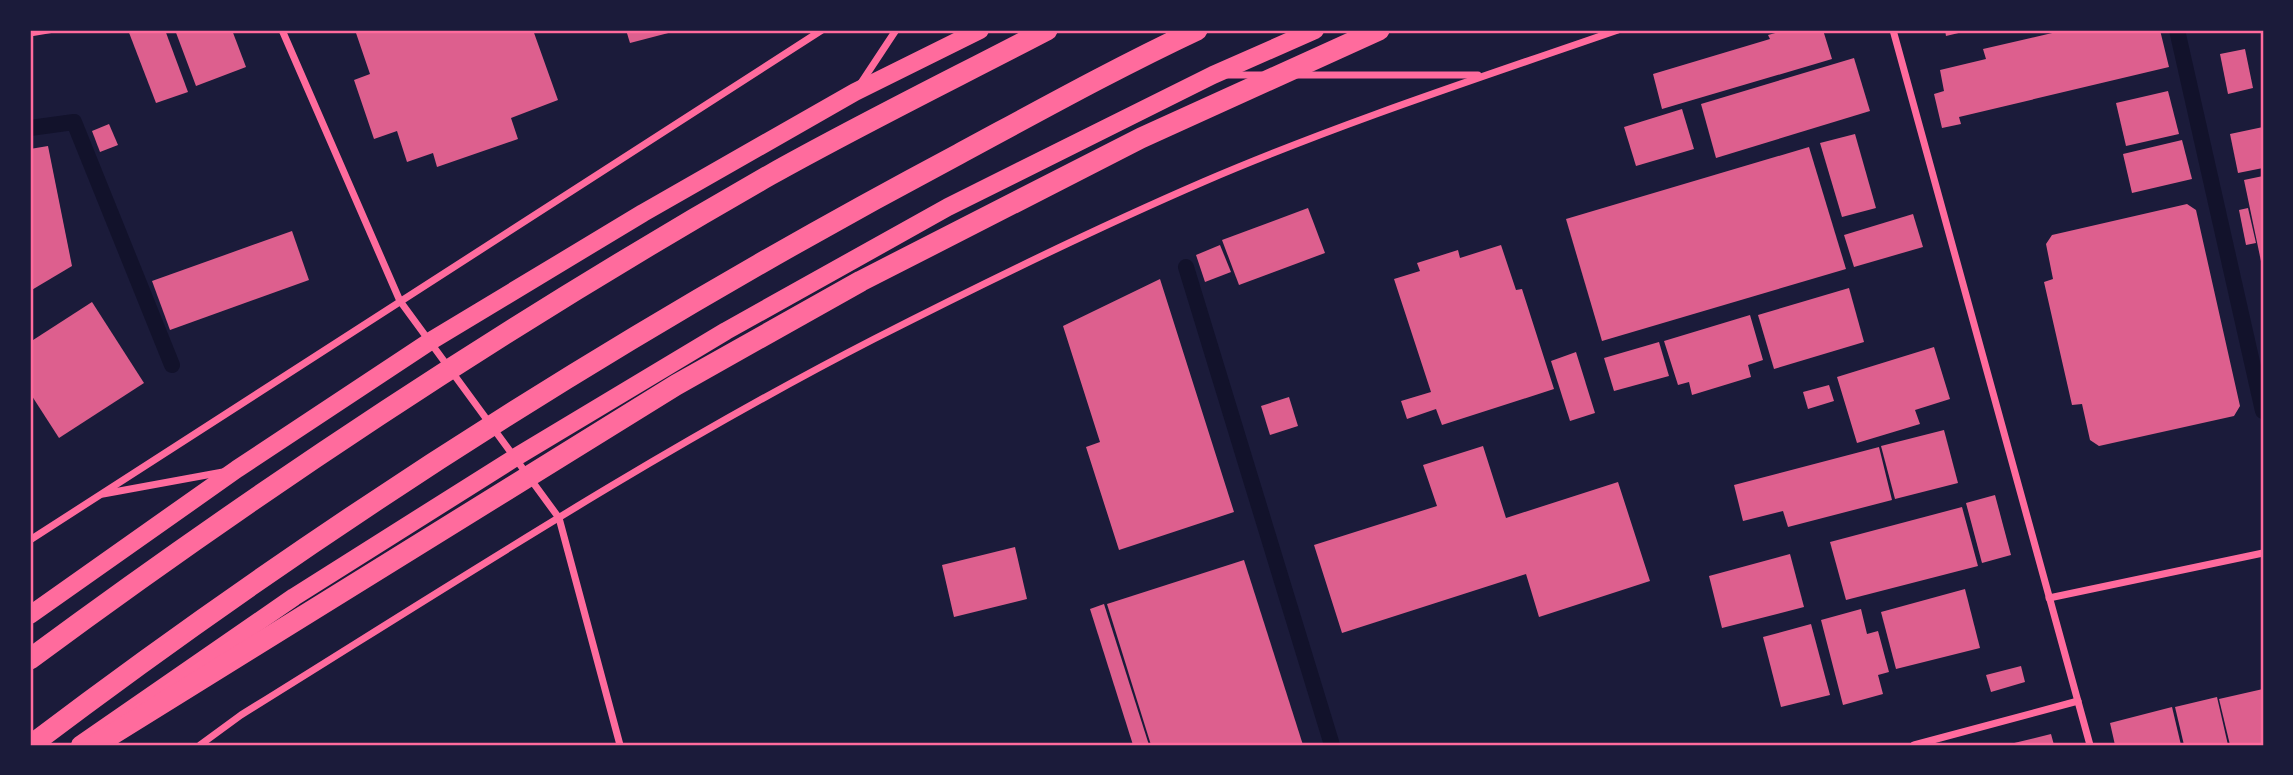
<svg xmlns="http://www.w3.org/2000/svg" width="2293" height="775" viewBox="0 0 2293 775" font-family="Quicksand,sans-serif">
	<rect width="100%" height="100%" fill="#1b1b3a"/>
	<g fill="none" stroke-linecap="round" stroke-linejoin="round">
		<!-- stream -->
		<g stroke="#12122b" stroke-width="16">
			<polyline points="2177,30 2263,411"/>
			<polyline points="30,128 74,122 172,365"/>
			<polyline points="1186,267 1332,745"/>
		</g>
	</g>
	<!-- building -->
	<g fill="#dd5f8e">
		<polygon points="128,30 165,30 188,92 156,103"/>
		<polygon points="175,30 232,30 246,67 196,86"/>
		<polygon points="365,30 533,30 558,100 511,118 518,139 437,167 433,153 407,162 397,131 374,139 354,80 370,74 356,33"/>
		<polygon points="626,30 676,30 676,31 630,43"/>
		<polygon points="1786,30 1823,30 1832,59 1662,109 1653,74 1770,39 1768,35"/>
		<polygon points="1945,30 1967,30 1967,31 1946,36"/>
		<polygon points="2065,30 2160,30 2169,67 1959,117 1961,124 1942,128 1934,94 1944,91 1940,70 1986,59 1983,49"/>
		<polygon points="2245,49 2253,88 2228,94 2220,54"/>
		<polygon points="1854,58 1870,111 1716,158 1701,104"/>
		<polygon points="2168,91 2179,134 2126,146 2116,103"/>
		<polygon points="1682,109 1694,149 1636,166 1624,127"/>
		<polygon points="109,124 118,145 100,152 92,131"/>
		<polygon points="2263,127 2263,168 2238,173 2230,134"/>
		<polygon points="1855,134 1876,208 1842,217 1820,143"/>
		<polygon points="2182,140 2192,179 2132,193 2123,154"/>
		<polygon points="48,146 72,266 30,291 30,149"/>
		<polygon points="1809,147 1846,269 1602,341 1566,219"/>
		<polygon points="2263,176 2263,266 2262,266 2244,180"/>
		<polygon points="2187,204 2196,210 2240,406 2234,416 2099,446 2090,440 2082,404 2072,405 2044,282 2053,279 2046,244 2052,235"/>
		<polygon points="1308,208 1325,253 1239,285 1222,240"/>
		<polygon points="2248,208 2256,243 2246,245 2239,210"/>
		<polygon points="1913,214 1923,247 1854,267 1844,235"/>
		<polygon points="292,231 309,280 170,330 152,281"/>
		<polygon points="1220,245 1231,272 1205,282 1196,255"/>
		<polygon points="1501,245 1516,290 1522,289 1554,389 1442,425 1436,409 1407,419 1401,401 1431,392 1394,279 1420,271 1417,263 1458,250 1460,258"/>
		<polygon points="1160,279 1234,512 1119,550 1086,447 1100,442 1063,326"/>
		<polygon points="1849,288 1864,342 1774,369 1758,315"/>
		<polygon points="92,302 144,383 59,438 30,393 30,342"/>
		<polygon points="1750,315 1763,360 1748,365 1751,377 1692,395 1689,382 1678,385 1664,341"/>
		<polygon points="1659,342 1669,376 1614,391 1604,358"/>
		<polygon points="1934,347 1950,399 1915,410 1920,424 1857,443 1837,377"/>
		<polygon points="1576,352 1595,413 1570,421 1551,361"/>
		<polygon points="1829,385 1834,401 1808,409 1803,392"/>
		<polygon points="1289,397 1298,426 1270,435 1261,406"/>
		<polygon points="1944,430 1958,483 1895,499 1881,446"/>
		<polygon points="1483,446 1506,518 1618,482 1650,581 1539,617 1526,574 1342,633 1314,545 1437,506 1423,465"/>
		<polygon points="1879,447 1892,500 1788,527 1783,511 1743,521 1734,485"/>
		<polygon points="1995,495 2011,555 1982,563 1966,503"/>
		<polygon points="1962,507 1978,566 1846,600 1830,542"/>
		<polygon points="1015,547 1027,599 954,617 942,565"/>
		<polygon points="1790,554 1804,607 1722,628 1709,576"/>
		<polygon points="1244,560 1303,745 1151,745 1107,604"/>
		<polygon points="1965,589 1980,648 1896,669 1881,612"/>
		<polygon points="1104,604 1149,745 1133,745 1090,609"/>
		<polygon points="1861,609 1867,634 1878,631 1889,672 1878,675 1883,694 1843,705 1821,620"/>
		<polygon points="1811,624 1830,695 1781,707 1763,637"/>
		<polygon points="2021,666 2025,682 1991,692 1986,675"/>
		<polygon points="2263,689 2263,745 2230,745 2219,699"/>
		<polygon points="2217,697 2228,745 2184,745 2175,707"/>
		<polygon points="2172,707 2181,745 2115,745 2110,723"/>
		<polygon points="2051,734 2054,745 2010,745 2010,744"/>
	</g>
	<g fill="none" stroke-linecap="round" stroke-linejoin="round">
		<!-- service -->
		<polyline stroke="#ff6b9d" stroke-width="5" points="30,34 54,30"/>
		<!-- minor -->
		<g stroke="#ff6b9d" stroke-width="7">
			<polyline points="282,30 400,301 559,518 620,745"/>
			<polyline points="1893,30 2090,745"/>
			<polyline points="1228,75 1261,75"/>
			<polyline points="1298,75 1478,75"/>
			<polyline points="861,83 896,30"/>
			<polyline points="103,494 223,472"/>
			<polyline points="30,540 822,30"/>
			<polyline points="2049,598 2263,553"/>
			<path d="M200,745L241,715C449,586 656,451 874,339C982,284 1092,230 1203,182C1338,124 1479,78 1618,30"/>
			<polyline points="1914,745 2078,701"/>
		</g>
		<!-- primary -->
		<g stroke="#ff6b9d" stroke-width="18">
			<polyline points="30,615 237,469 429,342 643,213 855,92 980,30"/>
			<polyline points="80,745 294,597 516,457 726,331 948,207 1213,75 1315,30"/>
		</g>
		<!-- motorway -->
		<g stroke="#ff6b9d" stroke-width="21">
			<path d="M30,659C267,484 514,321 770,175C861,124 955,78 1047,30"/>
			<path d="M31,745C323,524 635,326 959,154C1037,112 1116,68 1197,30"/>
			<polyline points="95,745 676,385 861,281 1141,138 1379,30"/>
		</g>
	</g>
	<!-- border -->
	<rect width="2293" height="775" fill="none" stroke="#1b1b3a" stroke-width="63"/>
	<rect x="32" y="32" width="2230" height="712" fill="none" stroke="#ff6b9d" stroke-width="2.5"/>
</svg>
